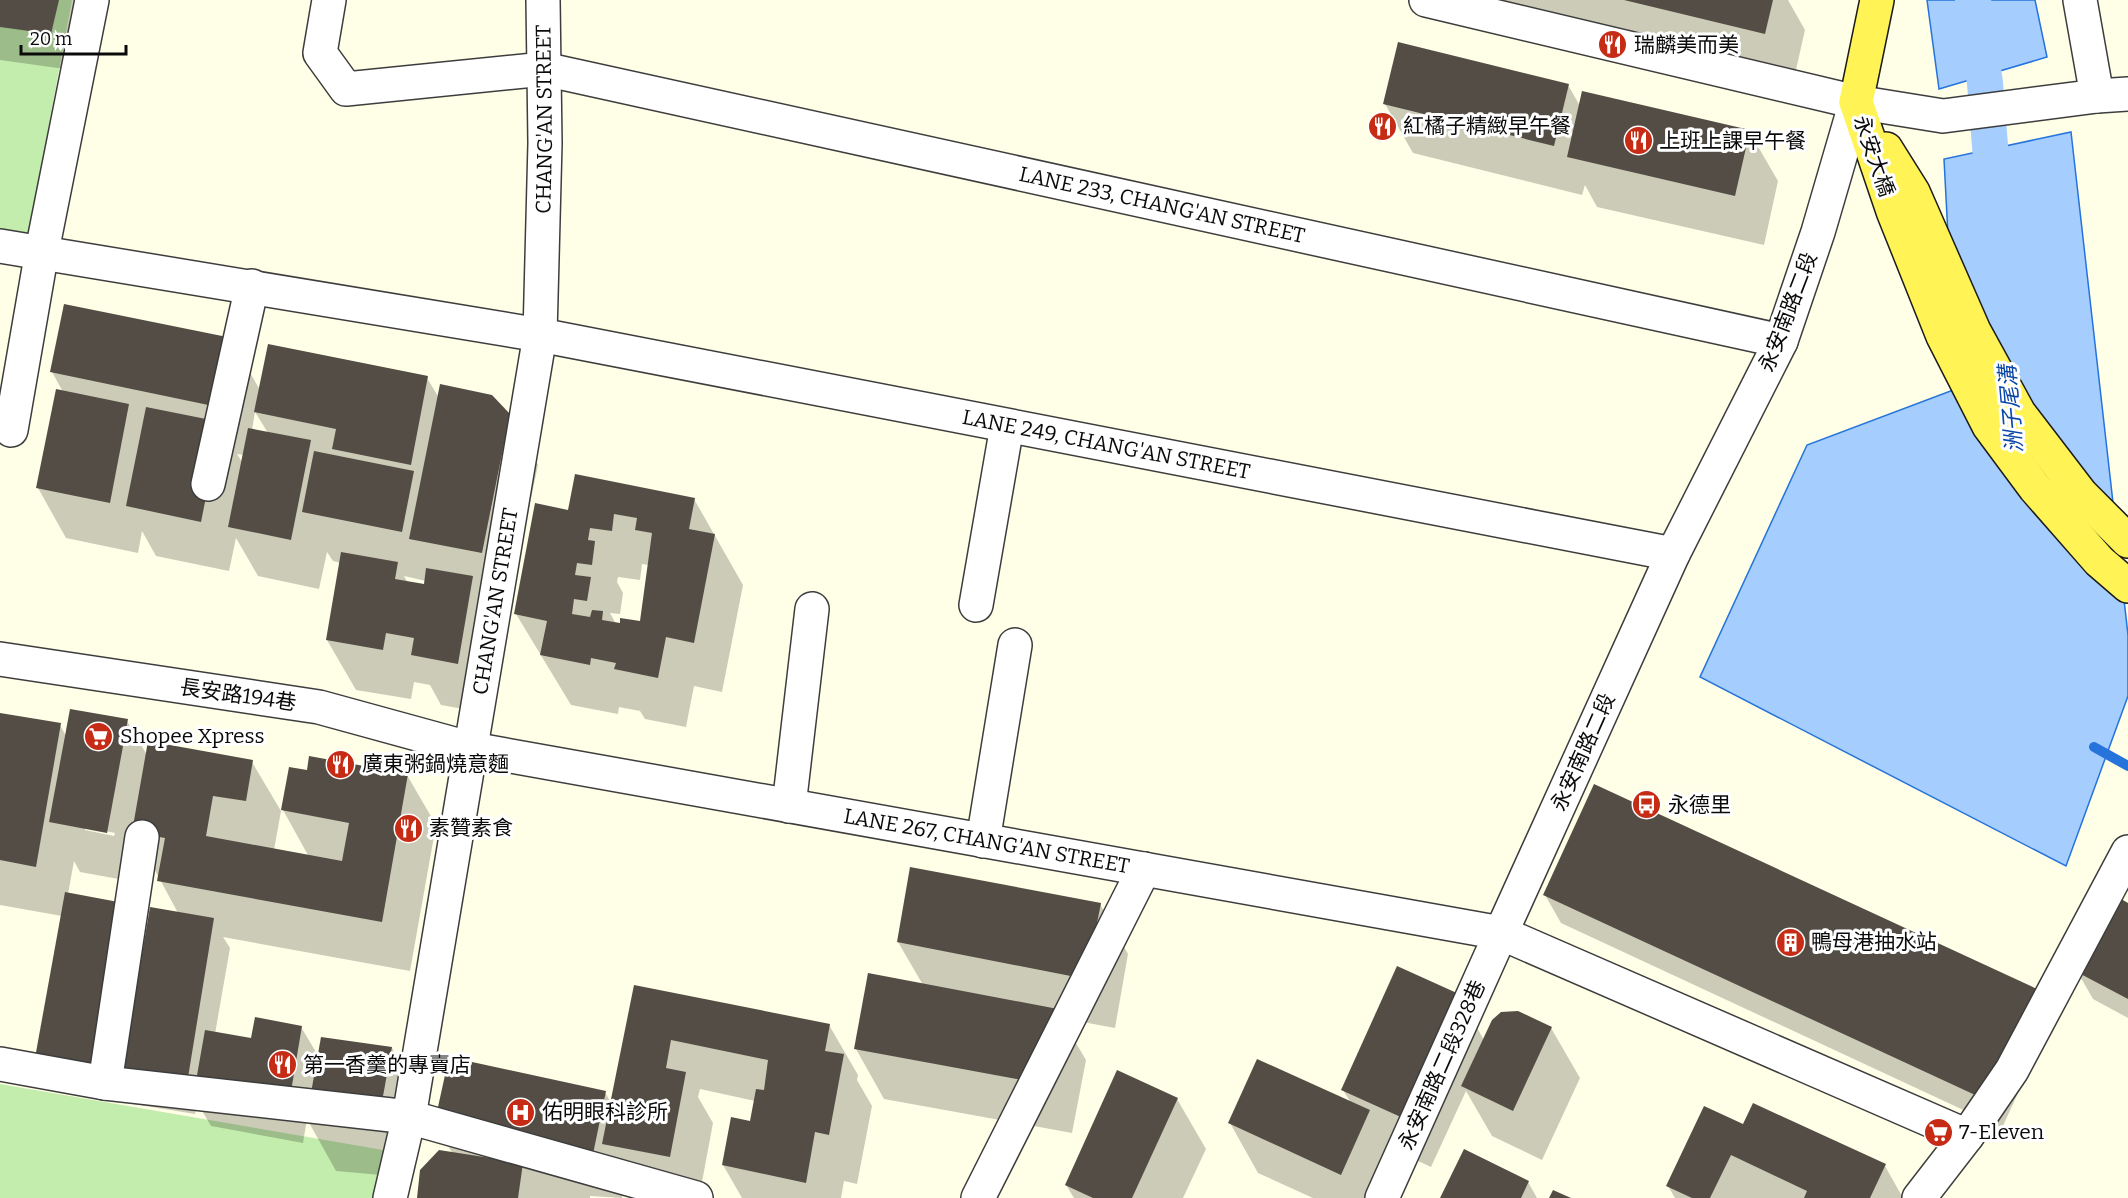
<svg xmlns="http://www.w3.org/2000/svg" width="2128" height="1198" viewBox="0 0 2128 1198" font-family="Bitter,'Noto Sans TC',serif">
	<rect width="100%" height="100%" fill="#fffee6"/>
	<!-- green -->
	<g fill="#c3edad">
		<polygon points="0,0 72,0 44,151 31,233 0,229"/>
		<polygon points="0,1084 383,1150 375,1198 0,1198"/>
	</g>
	<!-- water -->
	<g fill="#a5cdfd" stroke="#2573db" stroke-width="1.5">
		<polygon points="1927,0 2035,0 2047,57 1939,89"/>
		<polygon points="2071,132 2128,635 2128,696 2066,866 1700,677 1807,445 1956,389 1944,159"/>
	</g>
	<!-- shadow -->
	<g fill="#0003" fill-rule="evenodd">
		<polygon points="0,0 88,0 72,70 0,60"/>
		<polygon points="1444,0 1788,0 1805,30 1793,83"/>
		<polygon points="1568,85 1580,106 1749,131 1778,181 1764,245 1597,207 1585,185 1582,195 1413,153 1385,104"/>
		<path d="M231,340L260,390L427,378L439,398L509,414L538,465L486,713L441,705L430,685L414,682L411,699L356,690L327,640L341,563L333,561L327,552L319,589L258,576L236,538L229,571L156,556L142,531L138,553L66,538L38,488L63,392L52,372ZM255,412L268,433L252,430ZM237,454L244,455L242,462ZM404,576L426,581L425,586L408,583Z"/>
		<path d="M694,499L743,585L722,692L694,686L686,727L645,719L640,711L619,707L618,714L571,705L516,614L570,512ZM642,564L649,565L641,623L616,624L610,613L620,614L623,593L617,582L618,577L640,580Z"/>
		<path d="M0,714L60,725L66,736L127,721L147,755L252,762L281,811L274,850L309,857L283,810L308,772L407,775L436,825L410,971L223,937L230,948L215,1034L252,1040L301,1027L319,1057L392,1048L420,1098L392,1176L336,1171L307,1119L303,1143L211,1126L197,1102L195,1114L133,1104L122,1085L178,913L142,846L135,882L80,872L74,861L68,894L128,905L145,934L124,1047L62,916L0,905ZM85,827L115,833L114,836L85,830Z"/>
		<polygon points="1545,895 2052,1019 2002,1128 1561,923"/>
		<polygon points="1100,904 1128,954 1115,1028 1061,1018 1086,1060 1072,1133 884,1099 856,1049 923,985 898,942"/>
		<polygon points="2128,905 2128,1018 2093,999 2077,971"/>
		<polygon points="635,987 829,1025 858,1075 857,1080 872,1106 857,1184 844,1181 841,1198 742,1198 723,1165 752,1123 755,1101 700,1089 698,1097 713,1123 699,1198 626,1182 622,1198 590,1196 590,1198 419,1198 453,1154 445,1141 605,1092 611,1103"/>
		<polygon points="1458,995 1484,1040 1551,1028 1580,1078 1542,1160 1492,1136 1466,1091 1431,1167 1390,1148 1381,1198 1313,1198 1258,1173 1230,1123 1351,1103 1343,1090"/>
		<polygon points="1177,1099 1206,1149 1183,1198 1074,1198 1066,1185"/>
		<polygon points="1744,1126 1885,1166 1903,1198 1675,1198 1668,1186"/>
		<polygon points="1528,1182 1537,1198 1442,1198"/>
	</g>
	<g fill="none" stroke-linecap="round" stroke-linejoin="round">
		<!-- stream -->
		<polyline stroke="#2573db" stroke-width="10" points="2094,747 2128,766"/>
		<!-- canal -->
		<polyline stroke="#a5cdfd" stroke-width="36" points="1973,0 1985,83 1994,196"/>
	</g>
	<!-- building -->
	<g fill="#534d45" fill-rule="evenodd">
		<polygon points="0,0 59,0 51,34 0,27"/>
		<polygon points="1624,0 1773,0 1765,34"/>
		<polygon points="1398,42 1569,84 1554,146 1383,104"/>
		<polygon points="1582,91 1750,130 1735,196 1567,157"/>
		<polygon points="64,304 232,338 218,407 50,372"/>
		<polygon points="268,344 428,376 411,465 332,449 336,429 254,412"/>
		<polygon points="440,384 492,395 510,414 482,553 409,539"/>
		<polygon points="56,389 129,404 110,503 36,488"/>
		<polygon points="146,407 221,422 201,522 126,506"/>
		<polygon points="248,428 311,440 291,540 228,527"/>
		<polygon points="314,451 414,471 402,532 302,512"/>
		<path d="M575,474L695,498L689,529L715,534L694,643L666,637L658,678L614,669L616,663L591,658L590,665L540,655L547,621L514,614L535,503L568,510ZM614,514L637,518L635,530L652,533L640,621L620,618V623L602,620L603,611L592,610L590,617L572,614L574,599L587,601L591,577L575,575L577,563L592,565L595,541L588,540L590,528L612,531Z"/>
		<polygon points="341,552 398,562 395,579 424,584 426,568 473,576 458,664 411,655 414,638 386,633 383,650 326,640"/>
		<polygon points="70,709 128,719 107,833 49,822"/>
		<polygon points="0,713 61,723 36,867 0,860"/>
		<polygon points="148,741 253,760 246,801 213,796 206,836 342,861 349,823 281,810 289,767 307,770 309,756 408,774 382,922 157,881 165,838 132,832"/>
		<polygon points="1594,784 2037,989 1986,1100 1543,895"/>
		<polygon points="910,867 1101,903 1086,979 897,942"/>
		<polygon points="65,892 129,904 97,1081 33,1069"/>
		<polygon points="2116,896 2128,903 2128,999 2075,971"/>
		<polygon points="150,907 214,918 185,1096 120,1085"/>
		<polygon points="1397,966 1459,994 1403,1118 1341,1090"/>
		<polygon points="868,973 1058,1009 1044,1084 854,1049"/>
		<polygon points="634,985 830,1024 825,1051 844,1054 829,1135 815,1132 806,1183 722,1165 731,1117 750,1121 756,1089 764,1090 768,1060 671,1040 666,1068 686,1072 670,1157 602,1144"/>
		<polygon points="1518,1011 1552,1027 1513,1111 1461,1086 1492,1020 1501,1012"/>
		<polygon points="255,1017 302,1026 287,1115 193,1098 205,1030 251,1038"/>
		<polygon points="321,1037 392,1047 381,1107 306,1121"/>
		<polygon points="449,1057 606,1091 593,1154 436,1116"/>
		<polygon points="1257,1059 1370,1110 1341,1175 1228,1123"/>
		<polygon points="1117,1070 1178,1098 1132,1198 1093,1198 1065,1185"/>
		<polygon points="1753,1103 1886,1164 1870,1198 1804,1198 1807,1191 1731,1155 1710,1198 1692,1198 1666,1186 1704,1106 1743,1124"/>
		<polygon points="1464,1149 1529,1181 1521,1198 1440,1198"/>
		<polygon points="439,1150 523,1163 518,1198 417,1198 420,1170"/>
		<polygon points="1553,1190 1571,1198 1549,1198"/>
	</g>
	<g fill="none" stroke-linecap="round" stroke-linejoin="round">
		<defs>
			<g id="minor">
				<path id="s1" d="M329,0L320,53L346,89L544,69L1781,341"/>
				<polyline points="1426,0 1856,102 1943,116 2097,96 2080,0"/>
				<polyline points="2097,96 2128,94"/>
				<polyline points="1856,102 1818,232 1781,341 1673,554 1501,933 1967,1136"/>
				<path id="s2" d="M0,246L540,335L1673,554"/>
				<polyline points="11,430 42,251 92,0"/>
				<polyline points="208,484 252,286"/>
				<polyline points="976,605 1007,426"/>
				<path id="s3" d="M0,659L319,707L472,749L1501,933L1382,1198"/>
				<polyline points="789,806 812,609"/>
				<polyline points="983,841 1015,645"/>
				<polyline points="0,1064 105,1083 409,1117 696,1198"/>
				<polyline points="105,1083 142,837"/>
				<path id="s4" d="M390,1198L409,1117L540,335L545,143L543,0"/>
				<polyline points="978,1198 1144,869"/>
				<polyline points="1919,1198 1967,1136 2012,1070 2128,852"/>
			</g>
			<g id="major">
				<polyline points="1856,102 1893,211 1943,336 1989,426 2035,488 2099,561 2128,586"/>
				<polyline points="1856,102 1877,0"/>
				<polyline points="1886,149 1913,192 1974,331 2019,413 2081,494 2128,541"/>
			</g>
		</defs>
		<!-- minor casing -->
		<use href="#minor" stroke="#3d3d3d" stroke-width="36"/>
		<!-- major casing -->
		<use href="#major" stroke="#1b1b1b" stroke-width="36"/>
		<!-- minor -->
		<use href="#minor" stroke="#fff" stroke-width="33"/>
		<!-- major -->
		<use href="#major" stroke="#fff356" stroke-width="33"/>
	</g>
	<!-- icons -->
	<defs>
		<symbol id="restaurant-disc" viewBox="-11 -11 22 22"><circle r="9.5" fill="#c62b15" stroke="#fff"/><path d="M-5-6h1v4h1v-4h1v4h1v-4h1v5L-1.5 .5V6h-2V.5L-5-1ZM5-6V6H3V1.5H1.5Q1.5-4 5-6Z" fill="#fff"/></symbol>
		<symbol id="supermarket-disc" viewBox="-11 -11 22 22"><circle r="9.5" fill="#c62b15" stroke="#fff"/><path d="M-6-5.5h2.5l.6 2H6L4.5 2H-2.5L-4.4-4H-6ZM-1.5 3.2a1.3 1.3 0 1 0 .1 0ZM3 3.2a1.3 1.3 0 1 0 .1 0Z" fill="#fff"/></symbol>
		<symbol id="bus-disc" viewBox="-11 -11 22 22"><circle r="9.5" fill="#c62b15" stroke="#fff"/><path d="M-5-6H5V4H4V6H2V4H-2V6H-4V4H-5ZM-3.5-4V0h7V-4ZM-3.5 1.2v1.5H-2V1.2ZM2 1.2v1.5H3.5V1.2Z" fill="#fff"/></symbol>
		<symbol id="building-disc" viewBox="-11 -11 22 22"><circle r="9.5" fill="#c62b15" stroke="#fff"/><path d="M-4-6H4V6H1V3H-1V6H-4ZM-2.5-4.3h1.7v1.8h-1.7ZM.8-4.3h1.7v1.8H.8ZM-2.5-1h1.7V.8h-1.7ZM.8-1h1.7V.8H.8Z" fill="#fff"/></symbol>
		<symbol id="hospital-disc" viewBox="-11 -11 22 22"><circle r="9.5" fill="#c62b15" stroke="#fff"/><path d="M-5-5h3v3.5h4V-5h3V5h-3V1.5h-4V5h-3Z" fill="#fff"/></symbol>
	</defs>
	<g fill-rule="evenodd">
		<use href="#restaurant-disc" x="1596" y="28" width="33" height="33"/>
		<use href="#restaurant-disc" x="1366" y="110" width="33" height="33"/>
		<use href="#restaurant-disc" x="1622" y="124" width="33" height="33"/>
		<use href="#supermarket-disc" x="82" y="720" width="33" height="33"/>
		<use href="#restaurant-disc" x="324" y="748" width="33" height="33"/>
		<use href="#bus-disc" x="1630" y="788" width="33" height="33"/>
		<use href="#restaurant-disc" x="392" y="812" width="33" height="33"/>
		<use href="#building-disc" x="1774" y="926" width="33" height="33"/>
		<use href="#restaurant-disc" x="266" y="1048" width="33" height="33"/>
		<use href="#hospital-disc" x="504" y="1096" width="33" height="33"/>
		<use href="#supermarket-disc" x="1922" y="1116" width="33" height="33"/>
	</g>
	<g text-anchor="middle" dominant-baseline="central" stroke-width="6" stroke-linejoin="round" paint-order="stroke">
		<!-- poi labels -->
		<g font-size="21" fill="#0a0a0a" stroke="#fff" text-anchor="start">
			<text x="1634" y="45">瑞麟美而美</text>
			<text x="1403" y="126">紅橘子精緻早午餐</text>
			<text x="1659" y="141">上班上課早午餐</text>
			<text x="120" y="736">Shopee Xpress</text>
			<text x="362" y="764">廣東粥鍋燒意麵</text>
			<text x="1668" y="805">永德里</text>
			<text x="429" y="828">素贊素食</text>
			<text x="1811" y="942">鴨母港抽水站</text>
			<text x="303" y="1065">第一香羹的專賣店</text>
			<text x="542" y="1112">佑明眼科診所</text>
			<text x="1959" y="1132">7-Eleven</text>
		</g>
		<!-- street labels -->
		<g font-size="21" fill="#0a0a0a" stroke="#fff">
			<text stroke="none"><textPath href="#s4" startOffset="1092">CHANG'AN STREET</textPath></text>
			<text transform="translate(1874 156) rotate(71)">永安大橋</text>
			<text stroke="none"><textPath href="#s1" startOffset="930">LANE 233, CHANG'AN STREET</textPath></text>
			<text transform="translate(1788 312) rotate(-69)">永安南路二段</text>
			<text stroke="none"><textPath href="#s2" startOffset="1124">LANE 249, CHANG'AN STREET</textPath></text>
			<text stroke="none"><textPath href="#s4" startOffset="606">CHANG'AN STREET</textPath></text>
			<text transform="translate(238 695) rotate(8)">長安路194巷</text>
			<text transform="translate(1583 752) rotate(-66)">永安南路二段</text>
			<text stroke="none"><textPath href="#s3" startOffset="1004">LANE 267, CHANG'AN STREET</textPath></text>
			<text transform="translate(1442 1065) rotate(-66)">永安南路二段328巷</text>
		</g>
		<!-- water labels -->
		<g font-size="22" font-style="italic" fill="#0946a6" stroke="#fff">
			<text transform="translate(2011 409) rotate(-95)">洲子尾溝</text>
		</g>
	</g>
	<!-- scale -->
	<path d="M21 45v9h105v-9" fill="none" stroke="#0a0a0a" stroke-width="3"/>
	<text x="30" y="45" font-size="18" fill="#0a0a0a" stroke="#ffffff" stroke-width="4.5" paint-order="stroke">20 m</text>
</svg>
